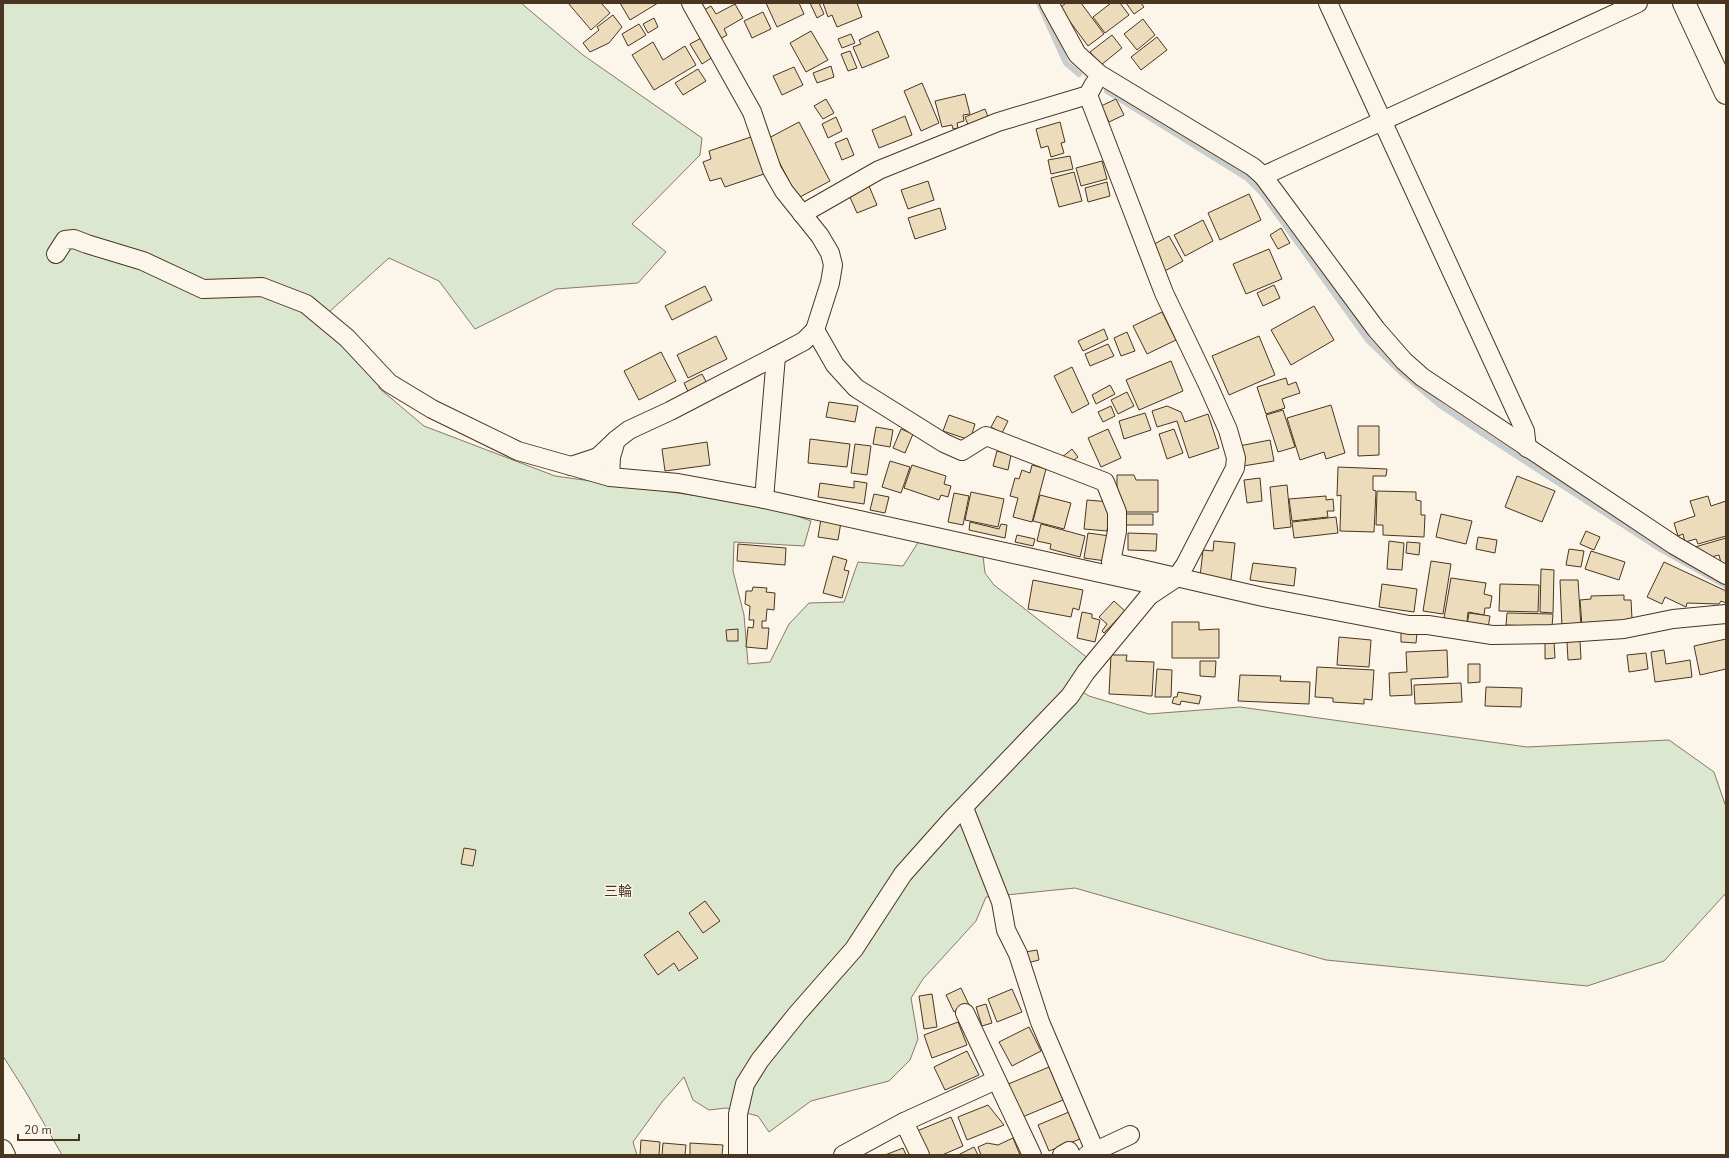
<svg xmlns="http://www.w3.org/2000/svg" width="1729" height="1158" viewBox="0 0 1729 1158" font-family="'Nunito Sans','Noto Sans JP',sans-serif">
	<rect width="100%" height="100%" fill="#fbf6e9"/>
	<!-- green -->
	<polygon fill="#dce7d0" stroke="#887966" points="3,3 521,3 583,55 702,138 700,155 632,224 666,252 638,283 556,289 475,329 439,281 389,258 329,312 375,355 379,388 424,426 555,476 757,504 783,511 811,521 804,546 734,542 733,571 744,615 748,664 770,662 789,624 809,603 844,602 858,562 903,566 919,541 983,556 985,573 994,585 1089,659 1071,684 1089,696 1149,714 1240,707 1527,747 1669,740 1714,772 1726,807 1726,893 1664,961 1587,986 1326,960 1075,888 986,897 976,921 923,979 911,998 918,1039 910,1060 889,1081 811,1101 769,1132 758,1116 726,1108 709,1110 693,1100 684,1077 662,1102 633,1142 637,1155 62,1155 27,1094 3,1056"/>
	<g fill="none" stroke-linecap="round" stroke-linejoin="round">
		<!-- stream -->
		<g stroke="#c9cecd" stroke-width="6">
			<polyline points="1039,3 1066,63 1079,74"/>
			<polyline points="1107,91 1247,178 1262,193 1368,340 1403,374 1440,405 1485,435 1662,550 1726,586"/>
		</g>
	</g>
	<!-- building -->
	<g fill="#ecdcbc" stroke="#4a3520">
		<polygon points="568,3 601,3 610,13 591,30"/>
		<polygon points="620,3 658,3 630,20"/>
		<polygon points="766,3 799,3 804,14 777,27"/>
		<polygon points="810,3 819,3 824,14 817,18"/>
		<polygon points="823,3 857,3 862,17 837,27 832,15 828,17"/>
		<polygon points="1066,3 1081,3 1104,34 1088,46 1060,8"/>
		<polygon points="1111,3 1120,3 1129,15 1105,33 1093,17"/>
		<polygon points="1126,3 1141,3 1144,7 1134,14"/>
		<polygon points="735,4 743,18 724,29 727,35 715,42 699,13 711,6 716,14"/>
		<polygon points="763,12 771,29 752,38 744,21"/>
		<polygon points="613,15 622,27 609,43 590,52 583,43 599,30 597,27"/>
		<polygon points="654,18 658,27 648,33 643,24"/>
		<polygon points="1143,19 1155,35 1137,50 1124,34"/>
		<polygon points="639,24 646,35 628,46 622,34"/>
		<polygon points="811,31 828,60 806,72 790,43"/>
		<polygon points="878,31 889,57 862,68 853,47 861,44 859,40"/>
		<polygon points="851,34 855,43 842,48 838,39"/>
		<polygon points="1112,35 1122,48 1101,65 1090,52"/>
		<polygon points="705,36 716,55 702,64 690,44"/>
		<polygon points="1157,37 1167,50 1141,70 1131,57"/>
		<polygon points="653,42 663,60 685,46 696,65 654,90 632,55"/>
		<polygon points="850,51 857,68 848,71 841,54"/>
		<polygon points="831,66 834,77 817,83 813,73"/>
		<polygon points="794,67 803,85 782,95 773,76"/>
		<polygon points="698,69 706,81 683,95 675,83"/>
		<polygon points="922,83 939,123 921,131 904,91"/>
		<polygon points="965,94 970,114 963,115 964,121 957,123 958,128 953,129 952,125 942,127 935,101"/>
		<polygon points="826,99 834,113 823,119 814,106"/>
		<polygon points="1116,99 1124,115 1109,122 1101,106"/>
		<polygon points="985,109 990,122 970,130 965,117"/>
		<polygon points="905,116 912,135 879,148 872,130"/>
		<polygon points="836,117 842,131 828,138 822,124"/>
		<polygon points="799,122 830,181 798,198 767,139"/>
		<polygon points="1060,122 1065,142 1061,143 1064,153 1051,157 1048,146 1041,148 1036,129"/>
		<polygon points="751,137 764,174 725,187 721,178 710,181 703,162 711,159 709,151"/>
		<polygon points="847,138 854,155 842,160 835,143"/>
		<polygon points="1070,156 1073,169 1051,174 1048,160"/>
		<polygon points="1102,161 1107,179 1081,186 1076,168"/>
		<polygon points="1074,172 1082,201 1059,207 1051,178"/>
		<polygon points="928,181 934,200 908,209 901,190"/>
		<polygon points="1107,182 1110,196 1088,202 1085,188"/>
		<polygon points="869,186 877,205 857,213 849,195"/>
		<polygon points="1249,194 1261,220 1220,240 1208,213"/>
		<polygon points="940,208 946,229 915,239 908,218"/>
		<polygon points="1203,220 1213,241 1185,256 1174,235"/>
		<polygon points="1281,228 1290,243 1278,249 1270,235"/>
		<polygon points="1169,236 1183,261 1163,272 1149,247"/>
		<polygon points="1269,249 1282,279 1246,294 1233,264"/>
		<polygon points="1274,285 1280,298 1263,306 1257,293"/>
		<polygon points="705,286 712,300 672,320 665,306"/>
		<polygon points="1314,306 1334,340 1291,365 1271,330"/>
		<polygon points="1162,312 1176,340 1147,354 1133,326"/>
		<polygon points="1104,329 1108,339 1083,351 1078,341"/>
		<polygon points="1127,332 1135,351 1121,356 1114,338"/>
		<polygon points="716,336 727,359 688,378 677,355"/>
		<polygon points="1259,336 1275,375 1229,395 1212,356"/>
		<polygon points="1108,344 1114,356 1090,366 1085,354"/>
		<polygon points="661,352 676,381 639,400 624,371"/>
		<polygon points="1171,361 1183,391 1139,410 1126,380"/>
		<polygon points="1072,367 1089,404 1072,413 1054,376"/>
		<polygon points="702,374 709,387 690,396 684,383"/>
		<polygon points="1286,378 1288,385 1296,382 1300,393 1282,399 1285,408 1266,414 1257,387"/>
		<polygon points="1110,385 1115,394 1096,404 1092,395"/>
		<polygon points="1127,392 1134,406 1118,414 1111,400"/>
		<polygon points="829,402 858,406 855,422 826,417"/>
		<polygon points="1331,405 1345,453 1326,459 1324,452 1300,460 1287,418"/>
		<polygon points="1111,406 1115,416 1103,422 1098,412"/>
		<polygon points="1167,406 1181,412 1185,422 1208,414 1219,448 1189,458 1177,421 1157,427 1152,411"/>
		<polygon points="1283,410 1295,447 1278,452 1266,415"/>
		<polygon points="1145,413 1151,430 1124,439 1119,421"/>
		<polygon points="949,415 975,424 970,440 943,431"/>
		<polygon points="997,416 1008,421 1002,433 991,427"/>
		<polygon points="1358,426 1379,426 1379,455 1358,456"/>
		<polygon points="876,427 893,430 890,447 873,444"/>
		<polygon points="901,429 913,434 905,453 893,448"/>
		<polygon points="1108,429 1121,458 1101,467 1088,438"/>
		<polygon points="1174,429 1183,453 1167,459 1159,434"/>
		<polygon points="810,439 850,444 847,467 808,463"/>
		<polygon points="1270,440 1274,461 1243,466 1239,446"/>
		<polygon points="707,442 710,465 665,471 662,449"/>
		<polygon points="855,444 871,446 867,475 851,473"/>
		<polygon points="1072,449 1078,457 1070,463 1061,458"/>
		<polygon points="997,451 1011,455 1008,470 993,466"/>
		<polygon points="890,461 910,467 901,493 882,487"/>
		<polygon points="912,465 946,476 944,484 951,486 948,497 941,495 939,500 904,488"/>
		<polygon points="1032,465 1046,469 1032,522 1013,517 1018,498 1010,496 1015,478 1019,479 1022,470 1030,473"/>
		<polygon points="1338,467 1387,469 1386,476 1373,476 1373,490 1376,491 1374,532 1340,531 1341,495 1337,496"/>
		<polygon points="1117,475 1134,475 1136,480 1158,480 1158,512 1117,512"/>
		<polygon points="1517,476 1555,491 1542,522 1505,507"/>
		<polygon points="1260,478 1262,501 1247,503 1244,480"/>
		<polygon points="854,481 867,483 864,504 818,497 820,483 854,488"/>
		<polygon points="1287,485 1291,527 1274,529 1270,487"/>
		<polygon points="1377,491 1416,492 1416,500 1421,501 1421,515 1425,515 1424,537 1383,535 1383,525 1376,525"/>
		<polygon points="971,492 1004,499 998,527 965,520"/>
		<polygon points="954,493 969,496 963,525 948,522"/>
		<polygon points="874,494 889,497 885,513 870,510"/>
		<polygon points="1040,495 1071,503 1064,529 1033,521"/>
		<polygon points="1326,496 1326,500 1333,499 1334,511 1327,511 1328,517 1292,521 1289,499"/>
		<polygon points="1708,496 1711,506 1726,501 1726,536 1698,544 1696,539 1685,542 1683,534 1678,536 1674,523 1695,516 1690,501"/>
		<polygon points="1087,500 1110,502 1107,531 1084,529"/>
		<polygon points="1121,514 1153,514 1153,525 1125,525"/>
		<polygon points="1441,514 1472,521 1466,544 1436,537"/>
		<polygon points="1336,517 1338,533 1294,538 1292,522"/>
		<polygon points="821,519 841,522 838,540 818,537"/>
		<polygon points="970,522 999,529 1001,524 1007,525 1005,538 969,530"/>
		<polygon points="1041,524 1085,536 1080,557 1050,549 1051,544 1037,541"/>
		<polygon points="1586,531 1600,537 1594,550 1580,544"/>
		<polygon points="1088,533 1110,536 1106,561 1084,558"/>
		<polygon points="1128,533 1157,534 1156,551 1128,550"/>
		<polygon points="1017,535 1035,539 1033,546 1015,542"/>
		<polygon points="1478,537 1497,540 1495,553 1476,549"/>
		<polygon points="1726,538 1726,566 1721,563 1719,555 1711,557 1695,547"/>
		<polygon points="1214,541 1235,543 1231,580 1200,577 1203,550 1213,551"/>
		<polygon points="1389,541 1404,543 1402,570 1387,569"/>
		<polygon points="1407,542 1420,543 1419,555 1406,553"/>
		<polygon points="738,544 786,548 785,565 737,561"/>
		<polygon points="1569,549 1584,551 1581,567 1566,565"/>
		<polygon points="1591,551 1625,562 1619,580 1585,569"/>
		<polygon points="833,556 847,560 844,570 849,571 842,598 823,593"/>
		<polygon points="1431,561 1451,564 1443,614 1423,611"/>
		<polygon points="1664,562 1726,591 1726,603 1721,601 1719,604 1687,603 1686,607 1665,597 1662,604 1647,597"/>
		<polygon points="1253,563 1296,568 1294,586 1250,580"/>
		<polygon points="1541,569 1554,570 1553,613 1540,612"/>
		<polygon points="1451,578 1486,583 1484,594 1492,596 1490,608 1485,608 1484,615 1468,612 1467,622 1444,618"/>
		<polygon points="1033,580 1083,590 1079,610 1073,608 1071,617 1028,609"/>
		<polygon points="1560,580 1578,580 1581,627 1562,628"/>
		<polygon points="1382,584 1417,589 1414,612 1379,607"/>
		<polygon points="1500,584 1539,585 1538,612 1499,611"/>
		<polygon points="753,587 767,588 766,592 775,593 774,610 767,609 766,621 762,621 762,628 769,628 767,649 746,647 748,627 753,628 754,620 749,620 750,606 745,604 746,591 752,591"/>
		<polygon points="1624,595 1624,600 1631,600 1632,619 1624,620 1624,624 1582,626 1580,600 1591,599 1591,596"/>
		<polygon points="1114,601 1125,611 1104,633 1102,631 1107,624 1099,617"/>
		<polygon points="1082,612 1092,614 1092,618 1100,620 1095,642 1077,638"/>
		<polygon points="1469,613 1490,616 1488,628 1467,625"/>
		<polygon points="1507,613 1553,614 1552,627 1506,625"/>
		<polygon points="1172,622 1199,622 1199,630 1219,629 1219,658 1172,658"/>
		<polygon points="738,629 738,641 727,641 726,630"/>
		<polygon points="1401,632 1417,633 1416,643 1401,642"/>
		<polygon points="1339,637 1371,640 1369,667 1337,665"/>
		<polygon points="1726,639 1726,669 1700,675 1694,646"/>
		<polygon points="1580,641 1581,659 1568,660 1567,642"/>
		<polygon points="1545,642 1554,642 1555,658 1545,659"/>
		<polygon points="1447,650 1448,677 1411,679 1412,695 1390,696 1389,673 1407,672 1406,652"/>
		<polygon points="1664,650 1666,664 1690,660 1692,677 1655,682 1651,652"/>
		<polygon points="1646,653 1648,669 1629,672 1627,655"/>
		<polygon points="1111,655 1127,655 1126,661 1154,662 1152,696 1109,694"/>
		<polygon points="1200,661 1216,661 1215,677 1200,676"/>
		<polygon points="1468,664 1480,664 1480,682 1468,683"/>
		<polygon points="1317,667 1374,670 1372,700 1364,699 1364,704 1333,702 1333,698 1315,697"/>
		<polygon points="1157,669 1172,670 1171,697 1155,697"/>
		<polygon points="1240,675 1281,676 1280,681 1310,682 1309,704 1238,701"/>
		<polygon points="1461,683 1462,702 1415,704 1414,685"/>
		<polygon points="1486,687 1522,688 1521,707 1485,706"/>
		<polygon points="1178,692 1201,696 1199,704 1181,701 1180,705 1172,703 1174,697 1177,697"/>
		<polygon points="464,848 476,850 473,866 461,864"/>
		<polygon points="705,901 720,921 703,933 689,913"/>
		<polygon points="678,931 698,958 679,971 674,963 658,975 644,955"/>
		<polygon points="1037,950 1039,960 1027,963 1025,952"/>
		<polygon points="961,988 969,1005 954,1012 946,995"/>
		<polygon points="1012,989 1022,1012 997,1022 988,999"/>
		<polygon points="932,994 937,1027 924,1029 919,996"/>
		<polygon points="986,1004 992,1023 982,1026 976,1007"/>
		<polygon points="958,1022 967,1045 932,1058 924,1035"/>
		<polygon points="1029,1027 1041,1051 1012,1066 999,1042"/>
		<polygon points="967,1051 979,1075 945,1090 934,1067"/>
		<polygon points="1049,1067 1063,1100 1020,1118 1006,1085"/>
		<polygon points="988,1105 1004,1125 967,1140 958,1117"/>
		<polygon points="1069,1112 1080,1139 1049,1151 1038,1125"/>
		<polygon points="951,1117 963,1146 942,1155 927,1155 917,1131"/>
		<polygon points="1013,1138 1020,1155 981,1155 978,1147 987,1143 998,1145"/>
		<polygon points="641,1140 660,1142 659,1155 640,1155"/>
		<polygon points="663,1143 686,1145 685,1155 662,1155"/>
		<polygon points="690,1143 723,1145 722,1155 690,1155"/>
		<polygon points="974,1147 978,1155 958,1155"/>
		<polygon points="903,1148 906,1155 885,1155"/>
	</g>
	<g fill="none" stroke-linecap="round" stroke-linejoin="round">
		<defs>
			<g id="street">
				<polyline points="691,3 752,112 772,170 784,191 820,236 830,253 833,265 830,283 815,330 835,365 856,388 944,443 962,451 986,436 1105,482 1117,512 1117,531 1111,562 1263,597 1409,625 1428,625 1492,635 1551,634 1624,629 1673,619 1726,614"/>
				<polyline points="1049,3 1077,54 1099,74 1253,167 1263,176 1376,329 1404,361 1422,377 1674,545 1726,575"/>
				<polyline points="1328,3 1525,431 1527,448"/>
				<polyline points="1263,176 1638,3"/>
				<polyline points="802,214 879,170 998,122 1088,95 1094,84"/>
				<polyline points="56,254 65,240 74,239 87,244 143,261 203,289 262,287 306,304 347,338 389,383 432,409 518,451 610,477 678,483 764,499 1150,584"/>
				<polyline points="571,466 598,457 616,440"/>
				<polyline points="610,477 611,457 616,440 629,430 670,411 776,356 804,341 815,330"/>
				<polyline points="764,499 776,356"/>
				<polyline points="964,808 1001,902 1006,930 1018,954 1040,1022 1095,1151"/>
				<polyline points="965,1013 1032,1155"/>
				<polyline points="3,1149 6,1155"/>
				<polyline points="738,1155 738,1114 745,1084 760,1060 797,1014 854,949 903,874 952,819 1070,696 1086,672 1149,596 1176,578 1185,565 1235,468 1236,458 1228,430 1208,385 1164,293 1088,95"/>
				<polyline points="843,1155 904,1122"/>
				<polyline points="920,1155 904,1122 996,1080"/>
				<polyline points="1062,1155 1069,1151 1071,1155"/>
				<polyline points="1087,1155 1130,1135"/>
			</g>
			<polyline id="secondary" points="1684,3 1726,93"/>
		</defs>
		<!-- street casing -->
		<use href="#street" stroke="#4a3520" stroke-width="20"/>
		<!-- secondary casing -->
		<use href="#secondary" stroke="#4a3520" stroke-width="24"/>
		<!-- street -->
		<use href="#street" stroke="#fbf6e9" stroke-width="18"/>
		<!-- secondary -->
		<use href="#secondary" stroke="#fbf6e9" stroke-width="22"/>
	</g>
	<g text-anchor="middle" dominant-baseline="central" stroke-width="3" stroke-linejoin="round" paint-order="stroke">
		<!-- quarter labels -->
		<g font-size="14" fill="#4a3520" stroke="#fbf6e9">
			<text x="618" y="891">三輪</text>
		</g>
	</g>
	<!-- border -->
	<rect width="1729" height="1158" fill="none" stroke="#4a3520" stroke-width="8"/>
	<!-- scale -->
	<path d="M18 1134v6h61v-6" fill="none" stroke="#4a3520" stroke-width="2"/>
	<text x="24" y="1134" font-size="12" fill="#4a3520" stroke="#fbf6e9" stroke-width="3" paint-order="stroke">20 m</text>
</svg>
